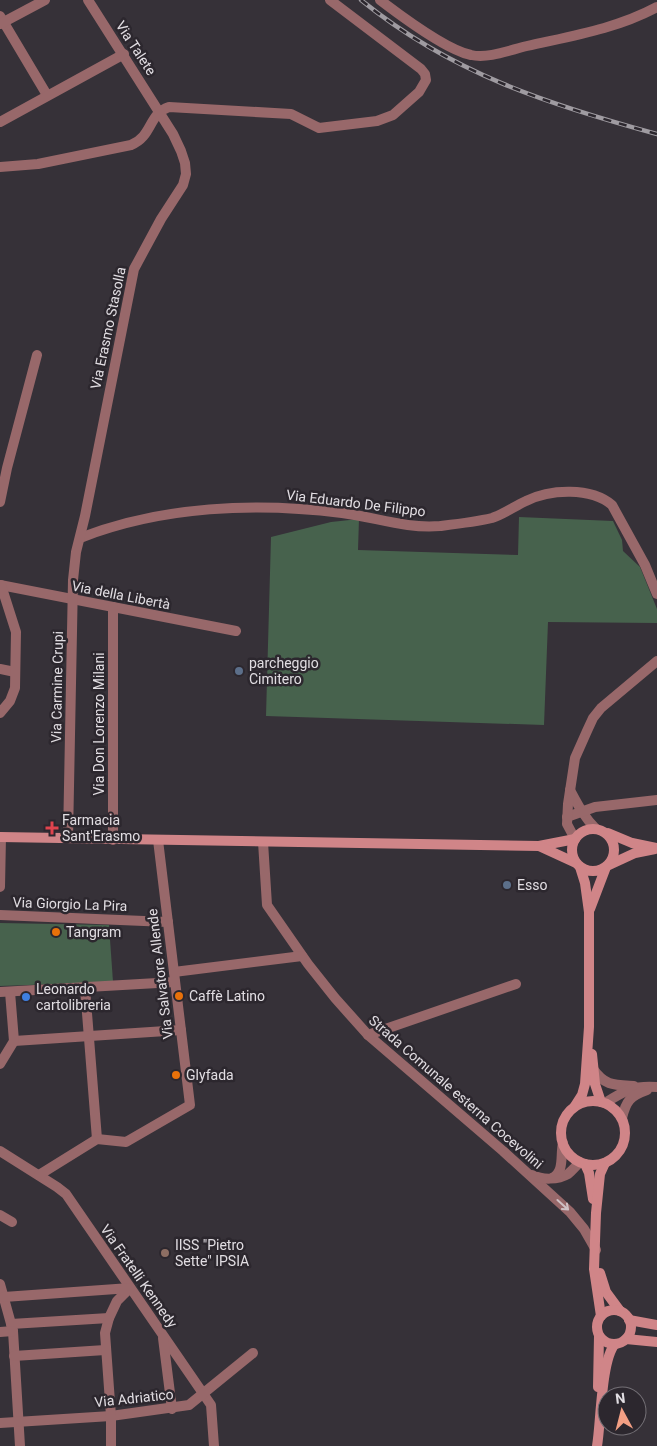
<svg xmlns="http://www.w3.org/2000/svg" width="657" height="1446" viewBox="0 0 657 1446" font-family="Roboto,sans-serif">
	<rect width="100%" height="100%" fill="#363138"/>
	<!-- green -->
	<g fill="#47624d">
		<polygon points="519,517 613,521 622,540 623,551 640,567 657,609 657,623 548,622 544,725 266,716 271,537 331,522 359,519 358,550 518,555"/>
		<polygon points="0,923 109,925 113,982 0,986"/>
	</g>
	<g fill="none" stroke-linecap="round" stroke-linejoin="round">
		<!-- street -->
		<g stroke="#98686a" stroke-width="10">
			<path d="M380,0C401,16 446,50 471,55C488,59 510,50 527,46C571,36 616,29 657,7"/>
			<polyline points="0,16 47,95"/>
			<polyline points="0,24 45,0"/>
			<polyline points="0,122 124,54"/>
			<path d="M0,167L38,164L131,145C153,136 148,114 169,107L291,114L319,128L377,121L393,115L419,92L426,80L425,74L421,69L330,0"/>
			<polyline points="0,502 7,468 37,355"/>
			<path d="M80,538C162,506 256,502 342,513C375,517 406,529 440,526C457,524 475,522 492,518C504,514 515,506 526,501C550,489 591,487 612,505L645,565L657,594"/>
			<polyline points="0,585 236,631"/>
			<polyline points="113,607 113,840"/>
			<polyline points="0,669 15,672"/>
			<polyline points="0,713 10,701 15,688 16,632 1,585"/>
			<path d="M570,790C578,805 584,817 596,829"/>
			<polyline points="567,817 595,807 657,800"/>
			<polyline points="68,838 73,580 76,552 85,516 134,269 161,219 183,185 186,174 185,163 181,151 173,134 88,0"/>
			<polyline points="575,839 567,824 568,804 575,758 587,731 593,718 601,708 657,661"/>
			<polyline points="263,842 267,905 308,964 335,998 368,1035 503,1151 570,1212 584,1229 596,1250"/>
			<polyline points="0,887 1,837"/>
			<polyline points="0,915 168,922"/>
			<polyline points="174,972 302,956"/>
			<polyline points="85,988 97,1139"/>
			<polyline points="0,992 175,982"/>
			<polyline points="368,1035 516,984"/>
			<polyline points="14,1041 181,1030"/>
			<polyline points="0,1064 14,1041 10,992"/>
			<path d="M593,1069C605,1086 614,1085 634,1086"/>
			<path d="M605,1103C624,1091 634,1085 657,1087"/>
			<path d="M622,1118C626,1101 630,1096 647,1090"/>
			<polyline points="0,1151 57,1187 66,1194 211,1405 214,1446"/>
			<polyline points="39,1175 97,1139 126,1142 190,1105 158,840"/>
			<path d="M532,1175C542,1180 558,1180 568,1174C572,1171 576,1166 580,1162"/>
			<path d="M552,1178C565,1172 560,1155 563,1143"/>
			<polyline points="0,1215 12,1222"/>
			<polyline points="0,1284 13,1331 20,1446"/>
			<polyline points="4,1297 130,1288"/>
			<polyline points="11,1324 109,1318"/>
			<polyline points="0,1332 13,1331"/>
			<polyline points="163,1338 172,1409"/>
			<polyline points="14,1356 105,1350"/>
			<polyline points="0,1423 111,1416 189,1405 253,1353"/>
			<polyline points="111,1446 111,1416 105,1333 109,1318 117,1301 130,1288"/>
		</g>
		<!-- secondary -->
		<g stroke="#d08588" stroke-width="10">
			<circle cx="593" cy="850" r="21"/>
			<polyline points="608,833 632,843 657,848"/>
			<polyline points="0,837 539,846 575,839"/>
			<polyline points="539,846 576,863"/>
			<polyline points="609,865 635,853 655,849"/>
			<polyline points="590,909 606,867"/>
			<polyline points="592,1054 595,1084 601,1102"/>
			<circle cx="593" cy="1133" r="32"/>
			<polyline points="575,1106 582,1095 585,1084 589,1027 589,912 585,883 580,867"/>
			<polyline points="585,1164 589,1173 593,1199"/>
			<polyline points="600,1273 606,1292 620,1311"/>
			<circle cx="614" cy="1327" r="17"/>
			<polyline points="601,1316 594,1269 596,1213 600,1174 605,1163"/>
			<polyline points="629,1320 657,1325"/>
			<polyline points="626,1339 657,1342"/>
			<polyline points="598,1387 599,1336"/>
			<path d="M597,1446C601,1423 601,1360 615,1344"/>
		</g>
		<defs>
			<path id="rail" d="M361,0C451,73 547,104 657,134"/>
		</defs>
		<!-- rail casing -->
		<use href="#rail" stroke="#9f9ba1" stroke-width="4.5"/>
		<!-- rail -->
		<use href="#rail" stroke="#2c272e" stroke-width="2.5" stroke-dasharray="8" stroke-linecap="butt"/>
	</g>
	<!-- one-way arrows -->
	<defs><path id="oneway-shaft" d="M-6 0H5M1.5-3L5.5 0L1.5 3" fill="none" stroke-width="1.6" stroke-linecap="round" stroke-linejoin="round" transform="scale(1.25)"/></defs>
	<use stroke="#cfc0c4" href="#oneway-shaft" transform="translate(563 1205) rotate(42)"/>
	<!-- markers -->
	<g fill="#5c6f8a" stroke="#2c272e" stroke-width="2">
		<circle cx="239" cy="671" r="5"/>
		<circle cx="507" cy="885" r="5"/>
	</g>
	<path fill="#e0444e" stroke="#2c272e" stroke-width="2" d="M49.5 820.5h5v5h5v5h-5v5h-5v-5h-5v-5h5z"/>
	<g fill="#e8710a" stroke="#2c272e" stroke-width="2">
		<circle cx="56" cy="932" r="5"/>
		<circle cx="179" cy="996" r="5"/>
		<circle cx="176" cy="1075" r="5"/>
	</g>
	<circle fill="#3f7fe0" stroke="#2c272e" stroke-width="2" cx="26" cy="997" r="5"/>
	<circle fill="#8d6e63" stroke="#2c272e" stroke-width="2" cx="165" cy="1253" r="5"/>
	<g text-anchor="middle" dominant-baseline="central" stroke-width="5" stroke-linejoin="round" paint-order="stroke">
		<!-- street labels -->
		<g font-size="14" fill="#e1dde2" stroke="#2c272e">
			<text transform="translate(136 48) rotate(57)">Via Talete</text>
			<text transform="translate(108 328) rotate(-78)">Via Erasmo Stasolla</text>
			<text transform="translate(356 503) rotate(7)">Via Eduardo De Filippo</text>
			<text transform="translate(121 595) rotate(11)">Via della Libertà</text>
			<text transform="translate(57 687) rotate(-89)">Via Carmine Crupi</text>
			<text transform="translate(99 724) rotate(-90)">Via Don Lorenzo Milani</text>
			<text transform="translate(70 904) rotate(2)">Via Giorgio La Pira</text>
			<text transform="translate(160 974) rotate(-97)">Via Salvatore Allende</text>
			<text transform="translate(456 1092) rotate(41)">Strada Comunale esterna Cocevolini</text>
			<text transform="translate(139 1276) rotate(55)">Via Fratelli Kennedy</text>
			<text transform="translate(134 1398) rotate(-6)">Via Adriatico</text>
		</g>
		<!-- poi labels -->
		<g font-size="14" fill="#e1dde2" stroke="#2c272e" text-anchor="start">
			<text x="249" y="663">parcheggio<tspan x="249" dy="16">Cimitero</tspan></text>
			<text x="62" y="820">Farmacia<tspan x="62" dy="16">Sant'Erasmo</tspan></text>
			<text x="517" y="885">Esso</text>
			<text x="66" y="932">Tangram</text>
			<text x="36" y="989">Leonardo<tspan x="36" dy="16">cartolibreria</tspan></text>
			<text x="189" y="996">Caffè Latino</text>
			<text x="186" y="1075">Glyfada</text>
			<text x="175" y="1245">IISS "Pietro<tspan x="175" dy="16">Sette" IPSIA</tspan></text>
		</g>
	</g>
	<!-- north arrow -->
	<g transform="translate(622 1411) rotate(353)"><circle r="24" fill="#2c272e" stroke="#747076"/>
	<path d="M0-4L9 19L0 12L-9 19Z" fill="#f39f84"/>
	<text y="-8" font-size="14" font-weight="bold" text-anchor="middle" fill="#e1dde2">N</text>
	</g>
</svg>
